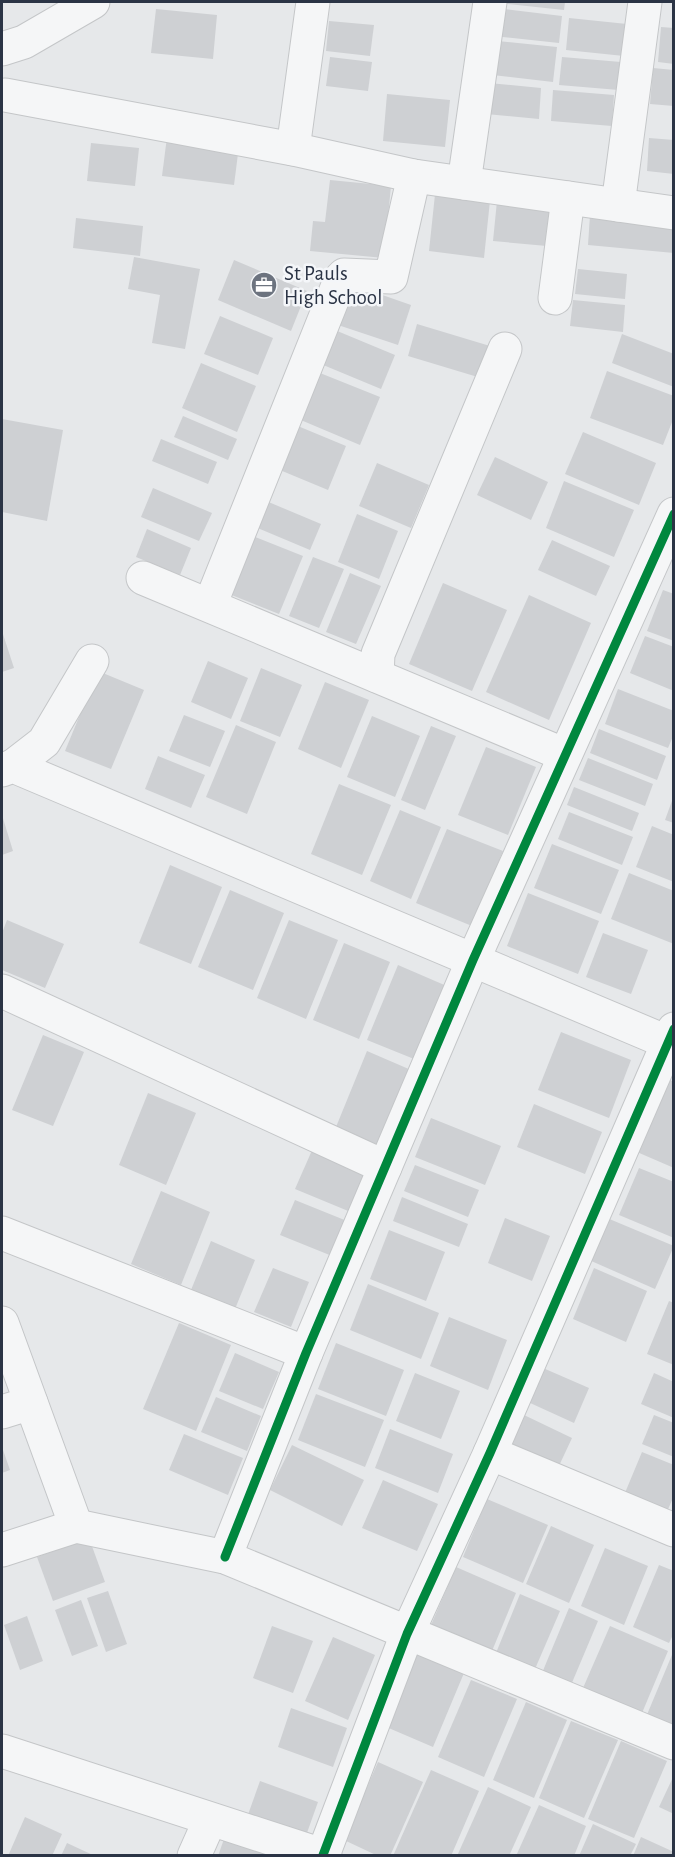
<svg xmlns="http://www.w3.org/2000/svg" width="675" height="1857" viewBox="0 0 675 1857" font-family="'Alegreya Sans',sans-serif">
	<rect width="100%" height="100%" fill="#e6e8ea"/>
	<!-- building -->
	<g fill="#ced0d3">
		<polygon points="499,2 565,2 564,10 499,3"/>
		<polygon points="496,8 562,16 559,43 493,36"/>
		<polygon points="156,9 217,15 213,59 151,53"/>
		<polygon points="569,18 627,24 624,56 566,50"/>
		<polygon points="329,21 374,25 370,56 326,51"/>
		<polygon points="661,27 674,28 674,64 658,62"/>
		<polygon points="488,40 557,47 553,82 484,74"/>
		<polygon points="330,57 372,62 368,91 326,86"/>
		<polygon points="562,57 621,62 619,90 559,85"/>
		<polygon points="653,68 674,70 674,106 650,104"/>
		<polygon points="489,83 541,88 539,119 486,114"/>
		<polygon points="553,90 614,95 612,126 551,121"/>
		<polygon points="387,94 450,100 445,147 383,141"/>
		<polygon points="167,137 239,146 234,185 162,176"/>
		<polygon points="649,138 674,140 674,174 647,171"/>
		<polygon points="91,143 139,148 135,186 87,181"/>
		<polygon points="330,180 391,186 384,258 310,251 313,221 325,222"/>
		<polygon points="436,185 491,191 484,258 429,251"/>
		<polygon points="497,201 562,207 558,247 493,241"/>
		<polygon points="590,215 674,223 674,253 588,245"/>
		<polygon points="76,218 143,226 140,256 73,248"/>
		<polygon points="134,257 200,269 185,349 152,343 160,295 128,289"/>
		<polygon points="234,260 307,291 291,331 218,300"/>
		<polygon points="578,269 627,274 625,299 575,294"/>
		<polygon points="345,282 411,305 398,345 332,323"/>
		<polygon points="573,300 625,305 623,332 570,326"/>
		<polygon points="220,316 273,338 258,375 204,354"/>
		<polygon points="417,324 490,346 481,378 408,356"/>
		<polygon points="330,328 395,355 381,389 316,362"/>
		<polygon points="622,334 674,354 674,387 612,363"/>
		<polygon points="201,363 256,386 237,432 182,408"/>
		<polygon points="315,371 380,397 360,445 296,418"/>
		<polygon points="607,371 674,396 674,417 663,445 590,418"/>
		<polygon points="183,416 237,439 228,460 174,437"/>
		<polygon points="2,419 63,430 47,521 2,512"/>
		<polygon points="293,424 346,446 328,490 275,468"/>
		<polygon points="583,432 656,463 639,505 565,474"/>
		<polygon points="161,439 217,462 208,484 152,461"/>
		<polygon points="495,457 548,482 531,520 477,495"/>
		<polygon points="377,463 429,485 411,528 359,506"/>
		<polygon points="564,481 634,510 614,557 546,528"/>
		<polygon points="153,488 212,513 199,541 141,517"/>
		<polygon points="259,498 321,524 310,550 248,524"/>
		<polygon points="357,514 398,531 379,579 338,562"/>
		<polygon points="147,529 191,548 180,575 136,557"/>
		<polygon points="248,534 303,556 279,614 224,592"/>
		<polygon points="552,540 610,566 596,596 538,570"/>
		<polygon points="313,557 344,569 319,628 289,616"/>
		<polygon points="350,573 381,586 356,644 326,632"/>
		<polygon points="443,583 507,610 472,691 409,664"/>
		<polygon points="663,590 674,594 674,641 647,631"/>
		<polygon points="529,595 591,623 549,720 486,692"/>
		<polygon points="2,631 14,668 2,672"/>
		<polygon points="645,636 674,647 674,691 630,673"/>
		<polygon points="208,661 248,678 231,719 191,702"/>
		<polygon points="261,668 302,685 280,737 240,721"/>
		<polygon points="98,671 144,690 111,769 65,751"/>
		<polygon points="325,682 369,700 341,768 298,749"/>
		<polygon points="618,689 674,711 674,734 668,748 605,724"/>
		<polygon points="184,715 225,731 210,767 169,751"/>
		<polygon points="372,716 420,736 395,797 347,777"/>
		<polygon points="236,725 276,742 247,814 206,797"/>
		<polygon points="431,726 456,736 425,810 401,800"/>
		<polygon points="599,729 666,756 657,780 590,753"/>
		<polygon points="486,747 536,767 508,835 458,815"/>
		<polygon points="158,756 205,775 191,808 145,789"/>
		<polygon points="588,758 653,784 645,806 579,780"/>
		<polygon points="339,784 391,805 362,875 311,854"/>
		<polygon points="574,787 639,813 632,831 567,805"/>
		<polygon points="673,798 674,798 674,823 665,820"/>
		<polygon points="400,810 441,827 411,899 370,881"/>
		<polygon points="569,812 633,837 622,865 558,839"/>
		<polygon points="2,815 13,851 2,855"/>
		<polygon points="652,826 674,835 674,882 636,867"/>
		<polygon points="447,829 503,851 472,926 416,903"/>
		<polygon points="552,844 619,870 601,914 534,888"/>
		<polygon points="170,865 222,887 191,964 139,943"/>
		<polygon points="629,873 674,891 674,944 611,919"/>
		<polygon points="230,890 284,913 253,990 198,967"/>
		<polygon points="528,893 599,921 578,974 507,946"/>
		<polygon points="7,920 64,944 45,988 2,970 2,933"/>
		<polygon points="289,920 338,940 306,1019 257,998"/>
		<polygon points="603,933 648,950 631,994 586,977"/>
		<polygon points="344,943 390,962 359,1039 313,1020"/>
		<polygon points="398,965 449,987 419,1061 367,1040"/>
		<polygon points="561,1032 631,1060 609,1118 538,1090"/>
		<polygon points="43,1035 84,1052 53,1126 12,1110"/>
		<polygon points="367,1051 411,1070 380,1146 336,1127"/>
		<polygon points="668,1079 674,1082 674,1168 637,1152"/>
		<polygon points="148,1093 196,1113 166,1185 119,1165"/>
		<polygon points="534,1104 602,1132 585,1174 517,1147"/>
		<polygon points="431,1118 501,1146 485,1185 415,1157"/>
		<polygon points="313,1148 370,1171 353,1213 295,1189"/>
		<polygon points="415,1165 479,1190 468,1217 404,1191"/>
		<polygon points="639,1168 674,1182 674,1238 619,1215"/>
		<polygon points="161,1191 210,1212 181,1285 131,1264"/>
		<polygon points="402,1197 468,1224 459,1247 393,1221"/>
		<polygon points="295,1200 347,1221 332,1256 280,1235"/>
		<polygon points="505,1218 550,1236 532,1281 488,1263"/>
		<polygon points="607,1218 674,1246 655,1289 589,1260"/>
		<polygon points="389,1230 445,1252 426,1301 370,1279"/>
		<polygon points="211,1241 255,1260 235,1309 191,1290"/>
		<polygon points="273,1268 309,1282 291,1327 254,1312"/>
		<polygon points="594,1268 647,1291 626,1342 573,1319"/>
		<polygon points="368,1284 439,1313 421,1359 350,1330"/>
		<polygon points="669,1301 674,1303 674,1365 647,1354"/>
		<polygon points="449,1317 507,1340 488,1390 430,1366"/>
		<polygon points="179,1323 231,1345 196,1431 143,1409"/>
		<polygon points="336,1343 404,1370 386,1416 318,1389"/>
		<polygon points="235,1353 279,1372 263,1409 219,1391"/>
		<polygon points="543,1368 589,1388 574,1423 528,1402"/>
		<polygon points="415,1373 460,1391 441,1439 396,1421"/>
		<polygon points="654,1373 674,1382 674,1418 641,1404"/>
		<polygon points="316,1394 384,1420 365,1467 298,1440"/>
		<polygon points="216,1397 261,1416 247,1451 201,1432"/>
		<polygon points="524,1415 572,1438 557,1470 509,1446"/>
		<polygon points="654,1415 674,1423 674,1457 642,1444"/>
		<polygon points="390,1429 453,1454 438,1493 375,1468"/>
		<polygon points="184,1434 243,1458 228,1495 169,1470"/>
		<polygon points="292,1445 364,1480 342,1526 270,1490"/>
		<polygon points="2,1447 10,1470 2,1473"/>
		<polygon points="642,1452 674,1465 674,1496 664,1518 622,1500"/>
		<polygon points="383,1480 438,1504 417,1551 362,1528"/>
		<polygon points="487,1499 548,1525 523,1583 463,1557"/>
		<polygon points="551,1526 594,1545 569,1603 526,1584"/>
		<polygon points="89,1538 105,1582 53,1601 37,1557"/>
		<polygon points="605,1548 648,1566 624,1625 581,1606"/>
		<polygon points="659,1565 674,1571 674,1633 669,1643 633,1627"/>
		<polygon points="456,1567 516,1593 492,1651 431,1625"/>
		<polygon points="108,1591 127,1644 106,1652 87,1598"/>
		<polygon points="520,1594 560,1611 535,1669 496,1653"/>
		<polygon points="81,1600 98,1646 72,1656 55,1610"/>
		<polygon points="569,1608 598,1621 571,1685 542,1673"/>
		<polygon points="27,1616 43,1661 20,1670 4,1625"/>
		<polygon points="272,1626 313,1641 293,1693 253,1678"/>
		<polygon points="610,1626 668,1651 642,1713 583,1688"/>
		<polygon points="333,1637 375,1655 348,1720 305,1701"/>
		<polygon points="674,1650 674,1728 646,1717"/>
		<polygon points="415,1652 464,1673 433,1747 384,1726"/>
		<polygon points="471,1680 517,1699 484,1777 438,1757"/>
		<polygon points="526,1702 567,1720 534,1798 493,1780"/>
		<polygon points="291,1708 347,1728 333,1767 278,1747"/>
		<polygon points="571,1721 618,1740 584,1818 539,1798"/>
		<polygon points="621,1741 667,1761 634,1838 588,1819"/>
		<polygon points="378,1762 423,1782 390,1856 378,1856 344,1840"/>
		<polygon points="431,1770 479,1791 451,1856 393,1856"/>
		<polygon points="674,1775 674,1814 659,1807"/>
		<polygon points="260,1781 318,1802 303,1844 245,1823"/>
		<polygon points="488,1787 531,1807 509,1856 457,1856"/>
		<polygon points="539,1805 586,1826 574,1856 516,1856"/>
		<polygon points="25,1817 62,1834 52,1856 8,1856"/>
		<polygon points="593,1824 636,1844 630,1856 579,1856"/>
		<polygon points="641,1837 674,1852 674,1856 633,1856"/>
		<polygon points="224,1839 270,1856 218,1856"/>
		<polygon points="67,1843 95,1856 61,1856"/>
	</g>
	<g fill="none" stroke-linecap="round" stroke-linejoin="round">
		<defs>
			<g id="minor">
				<polyline points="2,49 24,42 93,2"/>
				<polyline points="5,95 293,149 414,176 674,213"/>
				<polyline points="293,149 313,2"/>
				<polyline points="464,183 490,2"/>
				<polyline points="618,205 645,2"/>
				<polyline points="555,298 568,198"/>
				<polyline points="143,578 565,755"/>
				<polyline points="210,605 341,278 344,275 391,277 414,176"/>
				<polyline points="377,676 378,654 505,349"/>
				<polyline points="13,766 44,742 92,661"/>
				<polyline points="2,770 13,766 674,1045"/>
				<polyline points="2,991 385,1167"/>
				<polyline points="2,1233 306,1353"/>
				<polyline points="2,1323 76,1526"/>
				<polyline points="2,1412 31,1403"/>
				<polyline points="490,1453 674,1530"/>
				<polyline points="2,1550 76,1526 225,1557 674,1743"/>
				<polyline points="225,1557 306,1353 473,960 674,514"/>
				<polyline points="2,1751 325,1856"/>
				<polyline points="323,1855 407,1634 490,1453 674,1029"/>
				<polyline points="194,1856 210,1820"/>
			</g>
		</defs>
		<!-- minor casing -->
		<use href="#minor" stroke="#c4c6c8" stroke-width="35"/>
		<!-- minor -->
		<use href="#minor" stroke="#f5f6f7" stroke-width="33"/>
		<defs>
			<g id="cycleway">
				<polyline points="225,1557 306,1353 473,960 674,514"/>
				<polyline points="323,1855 407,1634 490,1453 674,1029"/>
			</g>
		</defs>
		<!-- cycleway casing -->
		<use href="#cycleway" stroke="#f4f6f9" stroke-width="13"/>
		<!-- cycleway -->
		<use href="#cycleway" stroke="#00873e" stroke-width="9"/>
	</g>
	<!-- icons -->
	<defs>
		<symbol id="office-disc" viewBox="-11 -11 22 22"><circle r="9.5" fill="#6c737f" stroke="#f4f6f9"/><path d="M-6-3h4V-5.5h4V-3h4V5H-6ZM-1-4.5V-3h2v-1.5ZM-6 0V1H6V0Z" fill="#fff"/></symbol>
	</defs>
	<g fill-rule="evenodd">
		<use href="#office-disc" x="249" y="270" width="30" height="30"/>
	</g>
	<g text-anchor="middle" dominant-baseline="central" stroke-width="5" stroke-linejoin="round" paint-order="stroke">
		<!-- poi labels -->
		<g font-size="21" fill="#2b3445" stroke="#f4f6f9" text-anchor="start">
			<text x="284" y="273">St Pauls<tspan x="284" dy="24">High School</tspan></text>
		</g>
	</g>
	<!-- border -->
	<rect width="675" height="1857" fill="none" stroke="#2b3445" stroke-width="6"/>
</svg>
